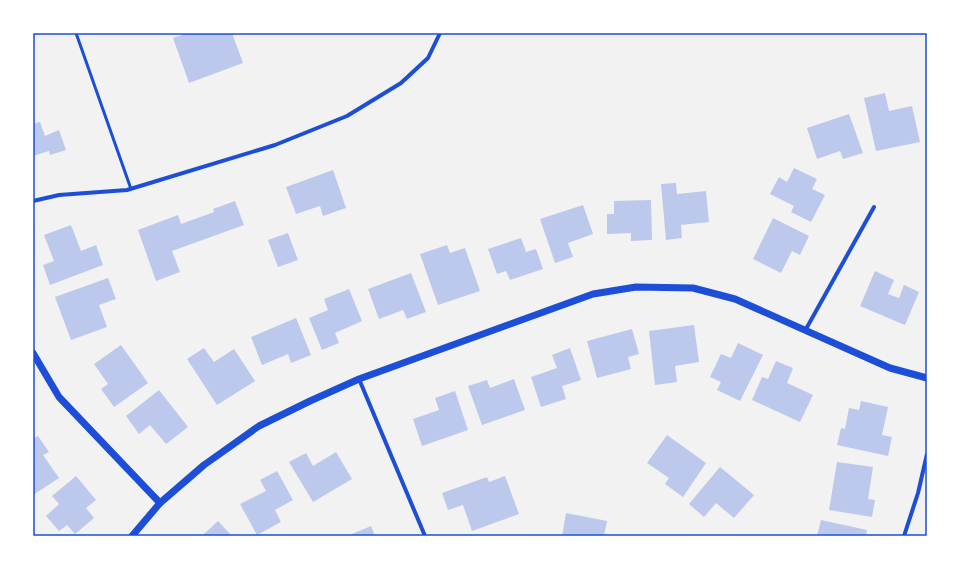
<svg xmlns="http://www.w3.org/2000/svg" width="960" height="569" viewBox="0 0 960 569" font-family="Arial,sans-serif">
	<rect width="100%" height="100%" fill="#f2f2f2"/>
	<!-- building -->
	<g fill="#bdc9ec">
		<polygon points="188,33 232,33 243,63 189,83 173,38"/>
		<polygon points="885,93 889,111 912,106 920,142 876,151 864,98"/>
		<polygon points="849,114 863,153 843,159 840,151 817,159 807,128"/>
		<polygon points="40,122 45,136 59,130 66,150 50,155 49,151 33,156 33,124"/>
		<polygon points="794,168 817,179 812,189 825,195 811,222 791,212 794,206 770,194 779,177 787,182"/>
		<polygon points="333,170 346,208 323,216 320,206 296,214 286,187"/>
		<polygon points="676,183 677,194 706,191 709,222 681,225 682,238 666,240 661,184"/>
		<polygon points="651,200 652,240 631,241 631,233 607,234 607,214 614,214 614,201"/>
		<polygon points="235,201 244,225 172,251 180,272 156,281 138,230 178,215 181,224 214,212 213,209"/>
		<polygon points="583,205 593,234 568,243 573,257 555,263 540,219"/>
		<polygon points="773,218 809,236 800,255 792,251 781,273 753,259"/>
		<polygon points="71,225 81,251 96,245 103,265 50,285 43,265 54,261 44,235"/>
		<polygon points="288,233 298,260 278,267 268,240"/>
		<polygon points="521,238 526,252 536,249 543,269 510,280 506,271 497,274 488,249"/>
		<polygon points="447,245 450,253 465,248 480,291 438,305 420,254"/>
		<polygon points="875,271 894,280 888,294 899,298 904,285 919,292 905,325 860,306"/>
		<polygon points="411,273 426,312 407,319 403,310 379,319 368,289"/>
		<polygon points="108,278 116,299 99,305 107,327 71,340 55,297"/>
		<polygon points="349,289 362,321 335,333 339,343 322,350 309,318 328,310 324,299"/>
		<polygon points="296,318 311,355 291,363 288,354 262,365 251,337"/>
		<polygon points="694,325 699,362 675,366 677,382 655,385 649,331"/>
		<polygon points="632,329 639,354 628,357 631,369 597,378 587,341"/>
		<polygon points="738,343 763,355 740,401 717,390 721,382 710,377 721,354 731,358"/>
		<polygon points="121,345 148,383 114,407 101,389 108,384 94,364"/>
		<polygon points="204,348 214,362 234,349 255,381 217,405 187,359"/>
		<polygon points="570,348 581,380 562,386 566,399 541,407 531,377 557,368 552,355"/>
		<polygon points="776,361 793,368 787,383 813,395 800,422 752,400 762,377 768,379"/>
		<polygon points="514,379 525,410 482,425 468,386 487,380 490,388"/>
		<polygon points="159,390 188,427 166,444 150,425 139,434 126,416"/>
		<polygon points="455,391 468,430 422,446 413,419 439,410 435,398"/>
		<polygon points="861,401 888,407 882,435 892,437 888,456 837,445 841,428 845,429 849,408 859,410"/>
		<polygon points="667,435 706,463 683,497 665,484 669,478 647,463"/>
		<polygon points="38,436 49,452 43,455 59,478 33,495 33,439"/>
		<polygon points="336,452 352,479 313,502 289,462 306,453 313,466"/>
		<polygon points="837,462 873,467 868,499 875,500 872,517 829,510"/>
		<polygon points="720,467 754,495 734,518 716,503 704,517 689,504"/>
		<polygon points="277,471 293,500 275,510 281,522 257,535 240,504 266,491 260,480"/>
		<polygon points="76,476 96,500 86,508 94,518 75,534 67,525 59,531 46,516 59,504 52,496"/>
		<polygon points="505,476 519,514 472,531 463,505 448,510 442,493 487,477 489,482"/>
		<polygon points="566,513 607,521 604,536 562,536"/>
		<polygon points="821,520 867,530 866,536 817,536"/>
		<polygon points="218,521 232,536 202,536"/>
		<polygon points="371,526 375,536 353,536 352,534"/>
	</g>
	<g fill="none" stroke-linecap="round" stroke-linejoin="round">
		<!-- service -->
		<polyline stroke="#1d4ed8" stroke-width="3" points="76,33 131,189"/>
		<!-- minor -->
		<g stroke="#1d4ed8" stroke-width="4">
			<polyline points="33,201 59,195 127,190 275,145 347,116 401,83 428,58 440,33"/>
			<polyline points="806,329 874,207"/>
			<polyline points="359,379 425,536"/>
			<polyline points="904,536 918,493 927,454"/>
		</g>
		<!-- tertiary -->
		<g stroke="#1d4ed8" stroke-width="7">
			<polyline points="33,353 59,397 160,503"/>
			<polyline points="132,536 160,503 204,465 259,426 310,401 359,379 593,294 636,287 693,288 735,299 890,368 927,378"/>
		</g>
	</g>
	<!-- border -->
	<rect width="960" height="569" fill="none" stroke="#ffffff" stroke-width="68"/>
	<rect x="34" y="34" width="892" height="501" fill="none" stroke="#1d4ed8" stroke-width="1.5"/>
</svg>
